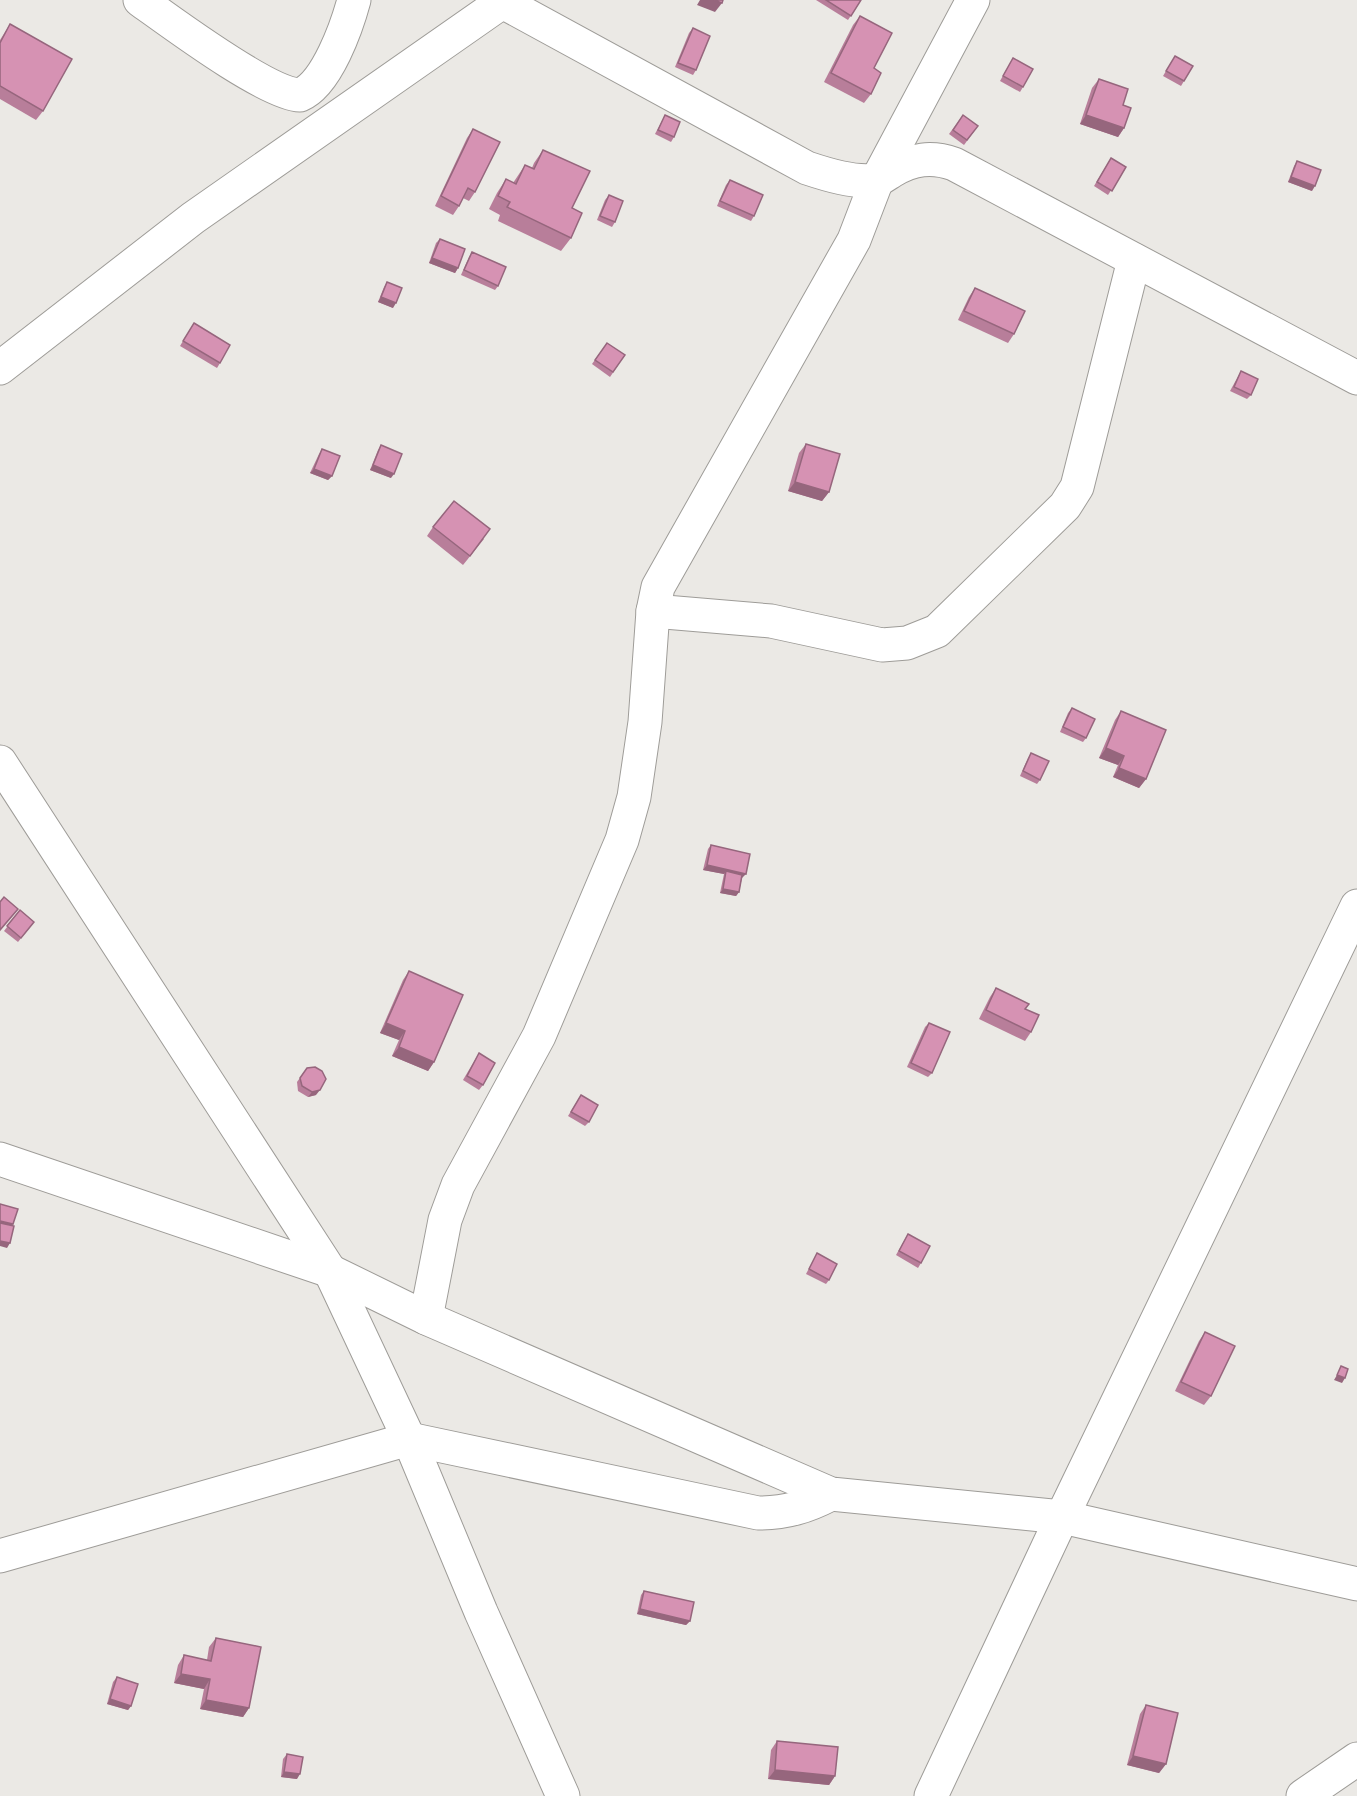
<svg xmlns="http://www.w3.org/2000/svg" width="1357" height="1796" viewBox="0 0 1357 1796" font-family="'DejaVu Sans',sans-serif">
	<rect width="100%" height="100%" fill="#ebe9e5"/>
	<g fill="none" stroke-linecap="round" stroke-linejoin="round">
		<defs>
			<g id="minor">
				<path d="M140,0C171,22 267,94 300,95C327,84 347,26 354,0"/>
				<path d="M499,0L807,168C828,175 854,183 876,180C881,179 887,174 892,171C913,159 931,156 954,164L1357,378"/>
				<polyline points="0,368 193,218 505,0"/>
				<polyline points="653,611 771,621 882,645 907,643 937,631 1065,506 1077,487 1134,260"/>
				<polyline points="0,762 330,1271 409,1439 481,1612 563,1796"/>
				<polyline points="0,1159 330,1271 426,1318 831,1494 1062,1517 1357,1584"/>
				<polyline points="426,1318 445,1220 458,1185 539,1036 622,840 634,797 645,722 653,611 658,587 854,240 877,180 973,0"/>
				<path d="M0,1556L409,1439L758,1513C786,1513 806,1507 831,1494"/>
				<polyline points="931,1796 1062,1517 1357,906"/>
				<polyline points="1303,1796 1357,1759"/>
			</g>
		</defs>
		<!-- minor casing -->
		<use href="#minor" stroke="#9e9c98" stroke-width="35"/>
		<!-- minor -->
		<use href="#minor" stroke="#fff" stroke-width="33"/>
	</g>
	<!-- wall -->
	<g fill="#b87e9a">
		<polygon points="816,0 861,0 848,20"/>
		<polygon points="860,16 874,68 871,94 864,103 824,82 853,25"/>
		<polygon points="10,24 43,111 36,120 0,99 0,40"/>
		<polygon points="693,28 696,70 693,75 675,67 689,33"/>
		<polygon points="1175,56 1184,81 1181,86 1163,76"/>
		<polygon points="1013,58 1023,87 1020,92 1000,81"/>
		<polygon points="1099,79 1123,105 1124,128 1118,137 1080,124 1092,88"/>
		<polygon points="665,115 674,137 671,142 655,134"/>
		<polygon points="963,115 978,126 964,145 949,134"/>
		<polygon points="473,129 475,192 469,201 463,198 459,206 453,215 435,206 467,138"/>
		<polygon points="543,150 572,208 571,238 561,251 498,221 500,215 489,209 497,193 506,179 513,183 525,165 532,168 534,163"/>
		<polygon points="1297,161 1312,191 1288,182 1294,166"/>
		<polygon points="1108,163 1126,167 1108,195 1094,186"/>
		<polygon points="730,180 754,216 751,221 717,206 726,185"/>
		<polygon points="609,195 615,222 612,227 597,220 605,200"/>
		<polygon points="440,239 458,268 455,273 429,263 436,243"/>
		<polygon points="472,252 498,286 495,290 461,275 469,257"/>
		<polygon points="387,282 393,308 378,302 384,287"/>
		<polygon points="975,288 1014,334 1008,343 958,320 969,297"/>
		<polygon points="194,323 220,363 217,368 180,346"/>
		<polygon points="607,343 625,355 610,377 592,364"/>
		<polygon points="1241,371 1251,395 1247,399 1230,391"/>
		<polygon points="806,444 829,492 822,501 788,491 799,453"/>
		<polygon points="381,445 391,478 370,470 378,450"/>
		<polygon points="322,449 332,476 328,480 310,473 319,454"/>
		<polygon points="433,527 484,539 463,565 427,536"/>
		<polygon points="1072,708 1086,738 1083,742 1060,732 1068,713"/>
		<polygon points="1121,711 1146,779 1139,788 1113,777 1118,765 1099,758 1115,720"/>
		<polygon points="1031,753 1040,780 1037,784 1020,776 1028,758"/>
		<polygon points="711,845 742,878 739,892 736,896 720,893 724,874 703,870 708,849"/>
		<polygon points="20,910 34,922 18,942 4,931"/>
		<polygon points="409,971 434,1062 428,1071 392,1056 399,1040 380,1033 403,980"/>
		<polygon points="996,988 1026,1009 1031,1032 1025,1041 979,1019 990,997"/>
		<polygon points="929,1023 932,1073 928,1077 907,1067 925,1027"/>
		<polygon points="479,1053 483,1085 479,1090 463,1080"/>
		<polygon points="307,1068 316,1095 308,1097 298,1091 297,1082"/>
		<polygon points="581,1095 589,1122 585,1126 568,1116"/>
		<polygon points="908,1234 921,1263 918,1268 896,1255"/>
		<polygon points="817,1253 829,1280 826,1284 806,1274"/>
		<polygon points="1205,1332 1211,1396 1204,1405 1175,1391 1199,1341"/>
		<polygon points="644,1591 690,1621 686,1625 637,1614 641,1595"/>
		<polygon points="216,1638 249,1708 243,1717 200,1709 204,1689 174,1683 178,1665 184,1655 207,1660 209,1647"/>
		<polygon points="117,1677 131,1706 128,1710 107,1704 113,1682"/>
		<polygon points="1146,1705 1166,1764 1159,1773 1127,1765 1140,1714"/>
		<polygon points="777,1741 835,1776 829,1785 768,1779 771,1750"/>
		<polygon points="287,1754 297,1779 281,1777 283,1759"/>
	</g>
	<!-- shaded-wall -->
	<g fill="#96667d">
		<polygon points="700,0 714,0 722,3 715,12 697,5"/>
		<polygon points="1086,115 1124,128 1118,137 1080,124"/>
		<polygon points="1291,177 1315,186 1312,191 1288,182"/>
		<polygon points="432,258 458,268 455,273 429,263"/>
		<polygon points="381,297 396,303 393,308 378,302"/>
		<polygon points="373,465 394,474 391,478 370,470"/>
		<polygon points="314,469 332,476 328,480 310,473"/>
		<polygon points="795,482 829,492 822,501 788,491"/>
		<polygon points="1106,748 1124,756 1118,765 1099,758"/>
		<polygon points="1119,768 1146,779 1139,788 1113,777"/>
		<polygon points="707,865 746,874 742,878 726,875 726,871 724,874 703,870"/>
		<polygon points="723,889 739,892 736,896 720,893"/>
		<polygon points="386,1023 405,1031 399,1040 380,1033"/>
		<polygon points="399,1047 434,1062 428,1071 392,1056"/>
		<polygon points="320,1090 316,1095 308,1097 312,1092"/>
		<polygon points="0,1221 13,1224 10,1229 0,1226"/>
		<polygon points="0,1241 10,1243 7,1248 0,1246"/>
		<polygon points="1337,1375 1345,1378 1342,1383 1334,1380"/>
		<polygon points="640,1609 690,1621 686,1625 637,1614"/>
		<polygon points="181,1674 210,1679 204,1689 174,1683"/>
		<polygon points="110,1699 131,1706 128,1710 107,1704"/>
		<polygon points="206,1700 249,1708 243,1717 200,1709"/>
		<polygon points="1133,1756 1166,1764 1159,1773 1127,1765"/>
		<polygon points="775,1770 835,1776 829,1785 768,1779"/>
		<polygon points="284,1772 300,1774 297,1779 281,1777"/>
	</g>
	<!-- building -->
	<g fill="#d692b3" stroke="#96667d" stroke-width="1.5">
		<polygon points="714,0 723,0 722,3"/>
		<polygon points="826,0 861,0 851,16"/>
		<polygon points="860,16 892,33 874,68 881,73 871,94 831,73"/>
		<polygon points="10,24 72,59 43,111 0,86 0,43"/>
		<polygon points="693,28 710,36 696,70 678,63"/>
		<polygon points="1175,56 1193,66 1184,81 1166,71"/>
		<polygon points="1013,58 1033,69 1023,87 1003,76"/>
		<polygon points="1099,79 1128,89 1123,105 1131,108 1124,128 1086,115"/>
		<polygon points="665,115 680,122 674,137 658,130"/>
		<polygon points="963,115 978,126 967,140 953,130"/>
		<polygon points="473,129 500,142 475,192 468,188 459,206 441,196"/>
		<polygon points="543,150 590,171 572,208 582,213 571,238 507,207 510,202 498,196 506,179 516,184 525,165 534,169"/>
		<polygon points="1111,158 1126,167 1112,191 1097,182"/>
		<polygon points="1297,161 1321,170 1315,186 1291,177"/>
		<polygon points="730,180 763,195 754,216 720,201"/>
		<polygon points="609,195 623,201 615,222 600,216"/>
		<polygon points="440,239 465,249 458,268 432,258"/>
		<polygon points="472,252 506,267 498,286 464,270"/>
		<polygon points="387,282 402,288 396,303 381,297"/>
		<polygon points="975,288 1025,311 1014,334 964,311"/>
		<polygon points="194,323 230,345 220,363 183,341"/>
		<polygon points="607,343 625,355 613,372 595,360"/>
		<polygon points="1241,371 1258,379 1251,395 1234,387"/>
		<polygon points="806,444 840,454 829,492 795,482"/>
		<polygon points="381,445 402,454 394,474 373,465"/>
		<polygon points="322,449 340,456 332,476 314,469"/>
		<polygon points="454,501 490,529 470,556 433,527"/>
		<polygon points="1072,708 1095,719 1086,738 1063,727"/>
		<polygon points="1121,711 1166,730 1146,779 1119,768 1124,756 1106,748"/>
		<polygon points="1031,753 1049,761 1040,780 1023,771"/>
		<polygon points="711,845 750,854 746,874 707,865"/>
		<polygon points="726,871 742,875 739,892 723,889"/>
		<polygon points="4,897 18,909 0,930 0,902"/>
		<polygon points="20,910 34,922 21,938 7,926"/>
		<polygon points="409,971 463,995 434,1062 399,1047 405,1031 386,1023"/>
		<polygon points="996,988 1029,1004 1025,1009 1039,1015 1031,1032 986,1010"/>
		<polygon points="929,1023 950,1032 932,1073 911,1063"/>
		<polygon points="479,1053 495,1063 483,1085 467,1076"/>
		<polygon points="315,1067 322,1071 326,1079 320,1090 312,1092 302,1086 300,1078 307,1068"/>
		<polygon points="581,1095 598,1105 589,1122 571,1112"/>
		<polygon points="0,1204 18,1209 13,1224 0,1221"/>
		<polygon points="0,1223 14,1226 10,1243 0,1241"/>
		<polygon points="908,1234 930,1246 921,1263 899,1251"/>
		<polygon points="817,1253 837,1264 829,1280 809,1269"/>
		<polygon points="1205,1332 1235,1346 1211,1396 1181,1382"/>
		<polygon points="1341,1366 1348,1369 1345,1378 1337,1375"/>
		<polygon points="644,1591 694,1602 690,1621 640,1609"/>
		<polygon points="216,1638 261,1647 249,1708 206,1700 210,1679 181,1674 184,1655 211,1661"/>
		<polygon points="117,1677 138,1684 131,1706 110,1699"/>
		<polygon points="1146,1705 1178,1713 1166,1764 1133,1756"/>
		<polygon points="777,1741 838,1747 835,1776 775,1770"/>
		<polygon points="287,1754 303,1757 300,1774 284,1772"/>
	</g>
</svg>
